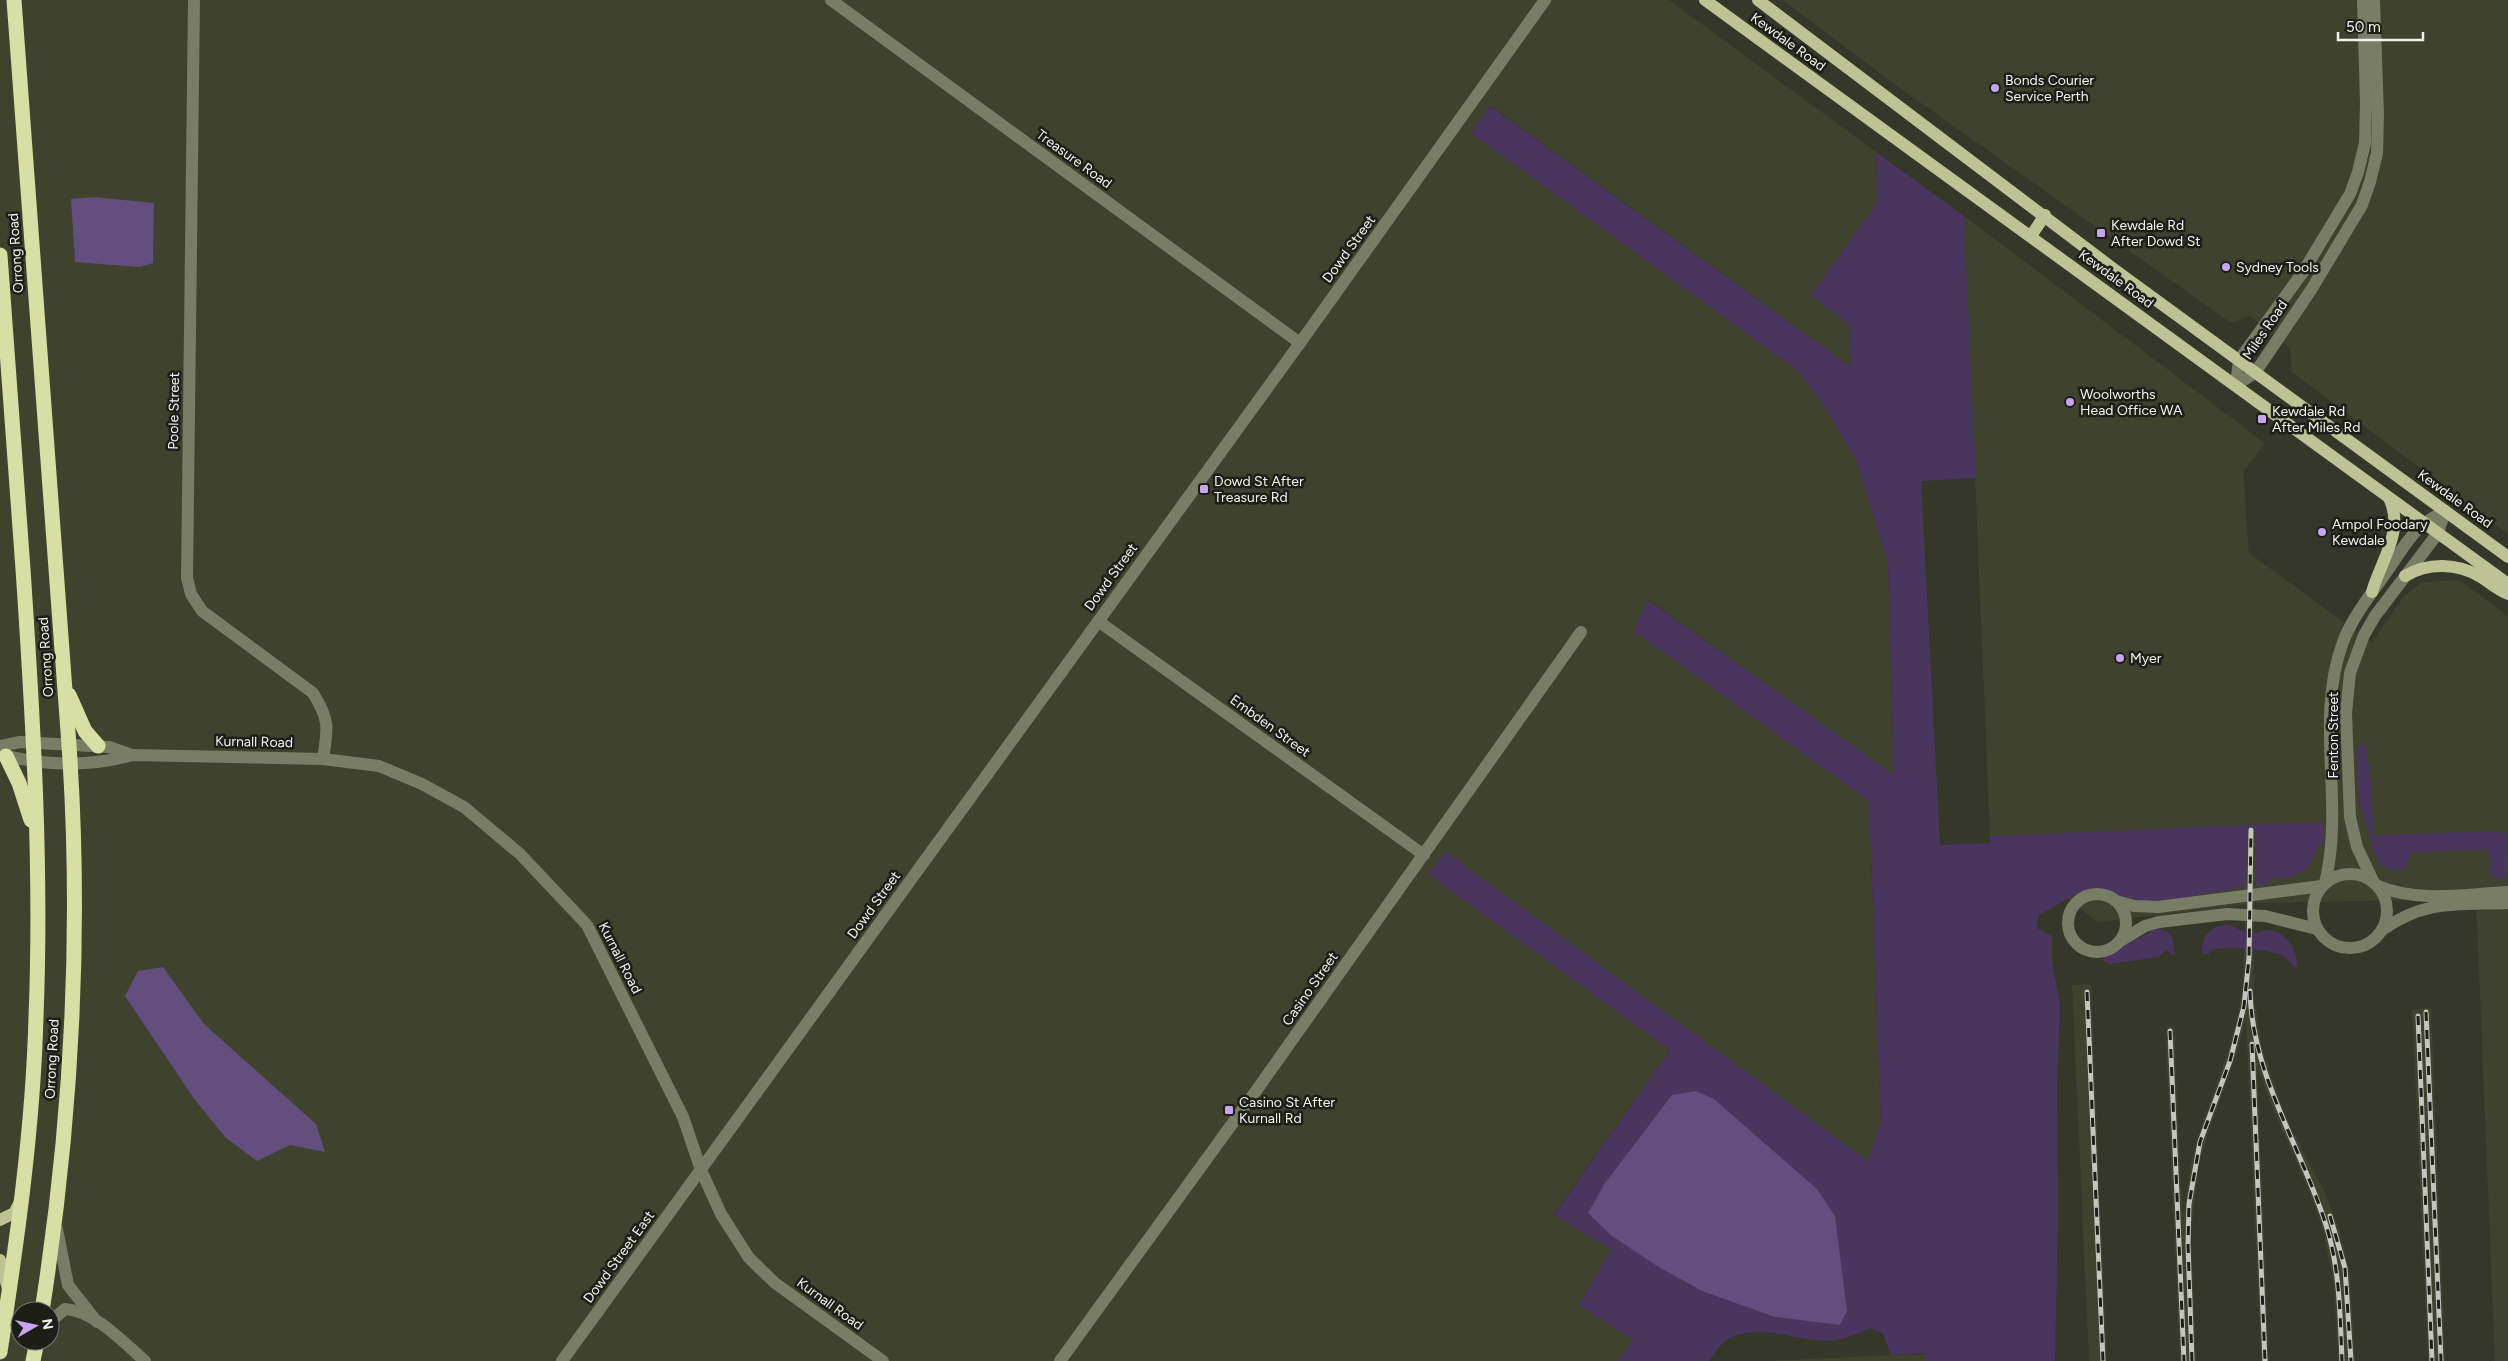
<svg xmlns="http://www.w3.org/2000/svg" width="2508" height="1361" viewBox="0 0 2508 1361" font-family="Figtree,sans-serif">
	<rect width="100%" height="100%" fill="#353729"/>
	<!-- built -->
	<g fill="#3f422d" fill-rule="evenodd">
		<path d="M0,0H1669L1876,152L1878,202L1811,295L1849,324L1851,367L1491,106L1471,133L1798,371L1824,406L1856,459L1888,562L1894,776L1649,600L1635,631L1869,801L1881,1122L1868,1162L1446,852L1429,874L1670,1050L1554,1214L1612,1249L1579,1305L1633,1340L1618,1361H0ZM20,1311H50V1341H20Z"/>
		<polygon points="1783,0 2508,0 2508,534 2292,372 2290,348 2250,316 2231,323 1890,81"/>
		<polygon points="1964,216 2265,443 2243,473 2249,553 2372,643 2402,598 2422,582 2459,580 2508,616 2508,1361 2495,1361 2476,899 2254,903 2254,996 2262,1047 2285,1116 2326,1195 2341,1235 2350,1274 2355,1361 2338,1361 2334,1287 2323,1229 2309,1191 2270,1102 2257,1065 2269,1361 2261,1361 2246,1018 2236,1055 2207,1136 2198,1168 2191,1233 2196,1361 2180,1361 2166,1040 2168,1039 2167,1026 2174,1026 2183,1225 2190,1167 2199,1133 2228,1052 2237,1018 2243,987 2246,905 2097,922 1990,836"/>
		<polygon points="2091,984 2101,1227 2107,1361 2089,1361 2072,985"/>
		<polygon points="2431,1008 2445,1361 2428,1361 2412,1009"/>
		<polygon points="1925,1354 1925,1361 1766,1361 1891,1355"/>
	</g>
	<!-- green -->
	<g fill="#48365f">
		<path d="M1490,106L1851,367L1849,324L1811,295L1878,202L1876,152L1964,216L1976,478L1921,481L1940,845L1990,843V836L2315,822L2324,825V843L2317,846C2314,863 2302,877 2284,878C2279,879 2277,877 2272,878L2269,884L2255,886L2256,829H2247L2246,886L2164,902L2138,901L2095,887L2078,893L2039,915L2037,928L2052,936V962L2060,1004L2057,1085L2058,1214L2055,1361H1925V1353L1891,1355L1883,1334L1871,1328C1859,1333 1844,1340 1830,1341C1796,1342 1759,1321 1727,1340C1720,1344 1714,1355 1709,1361H1618L1633,1340L1579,1305L1611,1249L1554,1215L1670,1050L1428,874L1446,852L1868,1161L1881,1122L1869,801L1634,631L1648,600L1894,775L1888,562L1856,460L1824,406L1798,371L1471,133Z"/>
		<path d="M2365,741L2371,782L2374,835L2499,831L2508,835L2507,877L2500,880L2491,875L2488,849L2411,853L2406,869C2375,877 2373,849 2368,827C2366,820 2362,813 2360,805C2358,787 2358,768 2357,750Z"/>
		<path d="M2229,925C2238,929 2245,932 2254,933C2258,933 2262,930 2266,930C2285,929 2298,951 2297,967L2295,970L2294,966C2291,963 2287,958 2283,956C2269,949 2223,945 2210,951L2209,954H2202C2201,936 2210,925 2229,925Z"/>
		<path d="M2158,928C2174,931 2173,941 2175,956L2166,950L2159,957L2110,964L2104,961V957L2109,953Z"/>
	</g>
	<!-- water -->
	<g fill="#624f7d">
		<polygon points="94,197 154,203 153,263 139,267 75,262 71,199"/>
		<polygon points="163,967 204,1024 316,1124 325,1152 290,1145 257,1161 225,1137 195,1100 125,996 138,971"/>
		<polygon points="1696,1091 1714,1099 1817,1189 1835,1216 1847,1311 1840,1325 1775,1317 1702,1291 1657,1266 1612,1236 1588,1213 1605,1183 1672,1095"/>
	</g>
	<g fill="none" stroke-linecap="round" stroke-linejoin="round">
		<!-- minor -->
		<g stroke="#797d66" stroke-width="12">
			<path d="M194,0L187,578L191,594L202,611L313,693C330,721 328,727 323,759"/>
			<polyline points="831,0 1300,343"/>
			<polyline points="2236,385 2255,373 2311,290 2362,205 2370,182 2377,153 2378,114 2374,0"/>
			<polyline points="2236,385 2239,360 2303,272 2350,194 2358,172 2365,143 2366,103 2363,0"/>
			<polyline points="1098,621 1424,855"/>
			<polyline points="0,746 20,742 109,747 132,755"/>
			<path d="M0,754C41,766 92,767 132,755L323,759L379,766L422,784L464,807L520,854L587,925L683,1117L701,1170L721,1214L749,1258L775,1283L883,1361"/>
			<circle cx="2350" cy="911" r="37"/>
			<path d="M2325,883C2345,803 2314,720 2343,642C2352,618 2369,597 2383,577C2396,560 2408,536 2425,523C2431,518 2438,515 2445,511"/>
			<polyline points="2374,883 2357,847 2350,817 2346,713 2350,673 2364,635 2375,616 2438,533 2445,511"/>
			<path d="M2378,886C2419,903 2464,894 2508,892"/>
			<circle cx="2097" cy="923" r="29"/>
			<polyline points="2116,901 2134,906 2158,907 2322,886"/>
			<path d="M2382,930C2426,899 2457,905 2508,903"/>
			<polyline points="2120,941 2145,926 2159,922 2227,914 2265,916 2317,929"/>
			<polyline points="57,1229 68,1285 97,1322"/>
			<path d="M50,1322L65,1309C95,1311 123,1342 145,1361"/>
			<polyline points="562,1361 1300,343 1545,0"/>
			<polyline points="1060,1361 1256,1091 1581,632"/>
		</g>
		<!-- major -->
		<g stroke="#bdc394" stroke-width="12">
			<polyline points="1705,0 2508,584"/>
			<polyline points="1758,0 2115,270 2508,557"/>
			<polyline points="2031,236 2045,215"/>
			<path d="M2405,576C2428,562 2458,563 2481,577C2490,583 2498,590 2508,594"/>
			<path d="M2372,592C2381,560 2405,531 2389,498"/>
			<polyline points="0,1220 14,1213 21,1200"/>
			<polyline points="0,1260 8,1289"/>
		</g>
		<!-- highway -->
		<g stroke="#d7dfa5" stroke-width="15">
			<path d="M14,0L69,745C82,933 71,1125 42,1311"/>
			<path d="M0,255C8,360 16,465 23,569C33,718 42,868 36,1017C33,1129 17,1241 0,1352"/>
			<polyline points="69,695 85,731 98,746"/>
			<polyline points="6,756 19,783 31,820"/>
			<polyline points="33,1361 37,1341"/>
		</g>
		<defs>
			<g id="rail">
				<path d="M2250,991C2252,1076 2301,1146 2326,1225C2340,1269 2340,1315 2342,1361"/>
				<polyline points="2087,992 2103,1361"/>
				<polyline points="2426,1012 2441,1361"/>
				<polyline points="2418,1016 2432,1361"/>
				<polyline points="2170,1031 2184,1361"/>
				<polyline points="2252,1044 2265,1361"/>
				<polyline points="2330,1216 2345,1268 2351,1361"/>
				<polyline points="2192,1361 2188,1244 2189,1204 2200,1142 2230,1061 2244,1006 2249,958 2251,830"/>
			</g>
		</defs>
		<!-- rail casing -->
		<use href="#rail" stroke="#c4c6bc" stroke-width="5"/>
		<!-- rail -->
		<use href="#rail" stroke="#1d1e17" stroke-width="3" stroke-dasharray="9" stroke-linecap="butt"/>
	</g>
	<!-- markers -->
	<g fill="#c5a7f1" stroke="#1d1e17" stroke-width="2">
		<circle cx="1995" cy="88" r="5"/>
		<rect x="2096" y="228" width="10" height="10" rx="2.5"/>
		<circle cx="2226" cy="267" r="5"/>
		<circle cx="2070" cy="402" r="5"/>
		<rect x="2257" y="414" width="10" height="10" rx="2.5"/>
		<rect x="1199" y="484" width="10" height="10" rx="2.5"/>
		<circle cx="2322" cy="532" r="5"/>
		<circle cx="2120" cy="658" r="5"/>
		<rect x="1224" y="1105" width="10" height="10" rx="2.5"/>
	</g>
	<g text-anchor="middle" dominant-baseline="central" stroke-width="5" stroke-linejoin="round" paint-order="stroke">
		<!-- street labels -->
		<g font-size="14" fill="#f2f4eb" stroke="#1d1e17">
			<text transform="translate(1788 42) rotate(36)">Kewdale Road</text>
			<text transform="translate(1074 159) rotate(36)">Treasure Road</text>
			<text transform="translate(1349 249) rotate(-54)">Dowd Street</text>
			<text transform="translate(16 253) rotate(-94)">Orrong Road</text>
			<text transform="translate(2116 279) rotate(36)">Kewdale Road</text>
			<text transform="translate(2265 330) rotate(-56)">Miles Road</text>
			<text transform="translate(174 411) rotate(-89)">Poole Street</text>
			<text transform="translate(2455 499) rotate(36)">Kewdale Road</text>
			<text transform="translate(1111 577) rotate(-54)">Dowd Street</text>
			<text transform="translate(46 657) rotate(-94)">Orrong Road</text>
			<text transform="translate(1270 726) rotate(36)">Embden Street</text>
			<text transform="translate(2333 735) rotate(-90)">Fenton Street</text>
			<text transform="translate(254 742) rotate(1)">Kurnall Road</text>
			<text transform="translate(874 905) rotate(-54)">Dowd Street</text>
			<text transform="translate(620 958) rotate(63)">Kurnall Road</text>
			<text transform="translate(1310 989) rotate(-55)">Casino Street</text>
			<text transform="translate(52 1059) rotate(-87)">Orrong Road</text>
			<text transform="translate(619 1257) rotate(-54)">Dowd Street East</text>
			<text transform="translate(830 1304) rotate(36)">Kurnall Road</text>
		</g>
		<!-- poi labels -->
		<g font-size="14" fill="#f2f4eb" stroke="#1d1e17" text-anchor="start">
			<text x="2005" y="80">Bonds Courier<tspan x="2005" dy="16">Service Perth</tspan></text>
			<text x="2111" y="225">Kewdale Rd<tspan x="2111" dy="16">After Dowd St</tspan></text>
			<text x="2236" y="267">Sydney Tools</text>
			<text x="2080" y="394">Woolworths<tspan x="2080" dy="16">Head Office WA</tspan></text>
			<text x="2272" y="411">Kewdale Rd<tspan x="2272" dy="16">After Miles Rd</tspan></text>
			<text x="1214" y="481">Dowd St After<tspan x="1214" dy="16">Treasure Rd</tspan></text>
			<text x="2332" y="524">Ampol Foodary<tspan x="2332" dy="16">Kewdale</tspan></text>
			<text x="2130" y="658">Myer</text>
			<text x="1239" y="1102">Casino St After<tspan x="1239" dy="16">Kurnall Rd</tspan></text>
		</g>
	</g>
	<!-- north arrow -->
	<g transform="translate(35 1326) rotate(81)"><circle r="24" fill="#1d1e17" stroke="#72746c"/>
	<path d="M0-4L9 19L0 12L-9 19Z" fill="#c5a7f1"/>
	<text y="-8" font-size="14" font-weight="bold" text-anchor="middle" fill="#f2f4eb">N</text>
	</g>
	<!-- scale -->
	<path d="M2338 32v8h85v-8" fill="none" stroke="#f2f4eb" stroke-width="2.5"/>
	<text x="2346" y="32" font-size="15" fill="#f2f4eb" stroke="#1d1e17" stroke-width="4" paint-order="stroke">50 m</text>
</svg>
